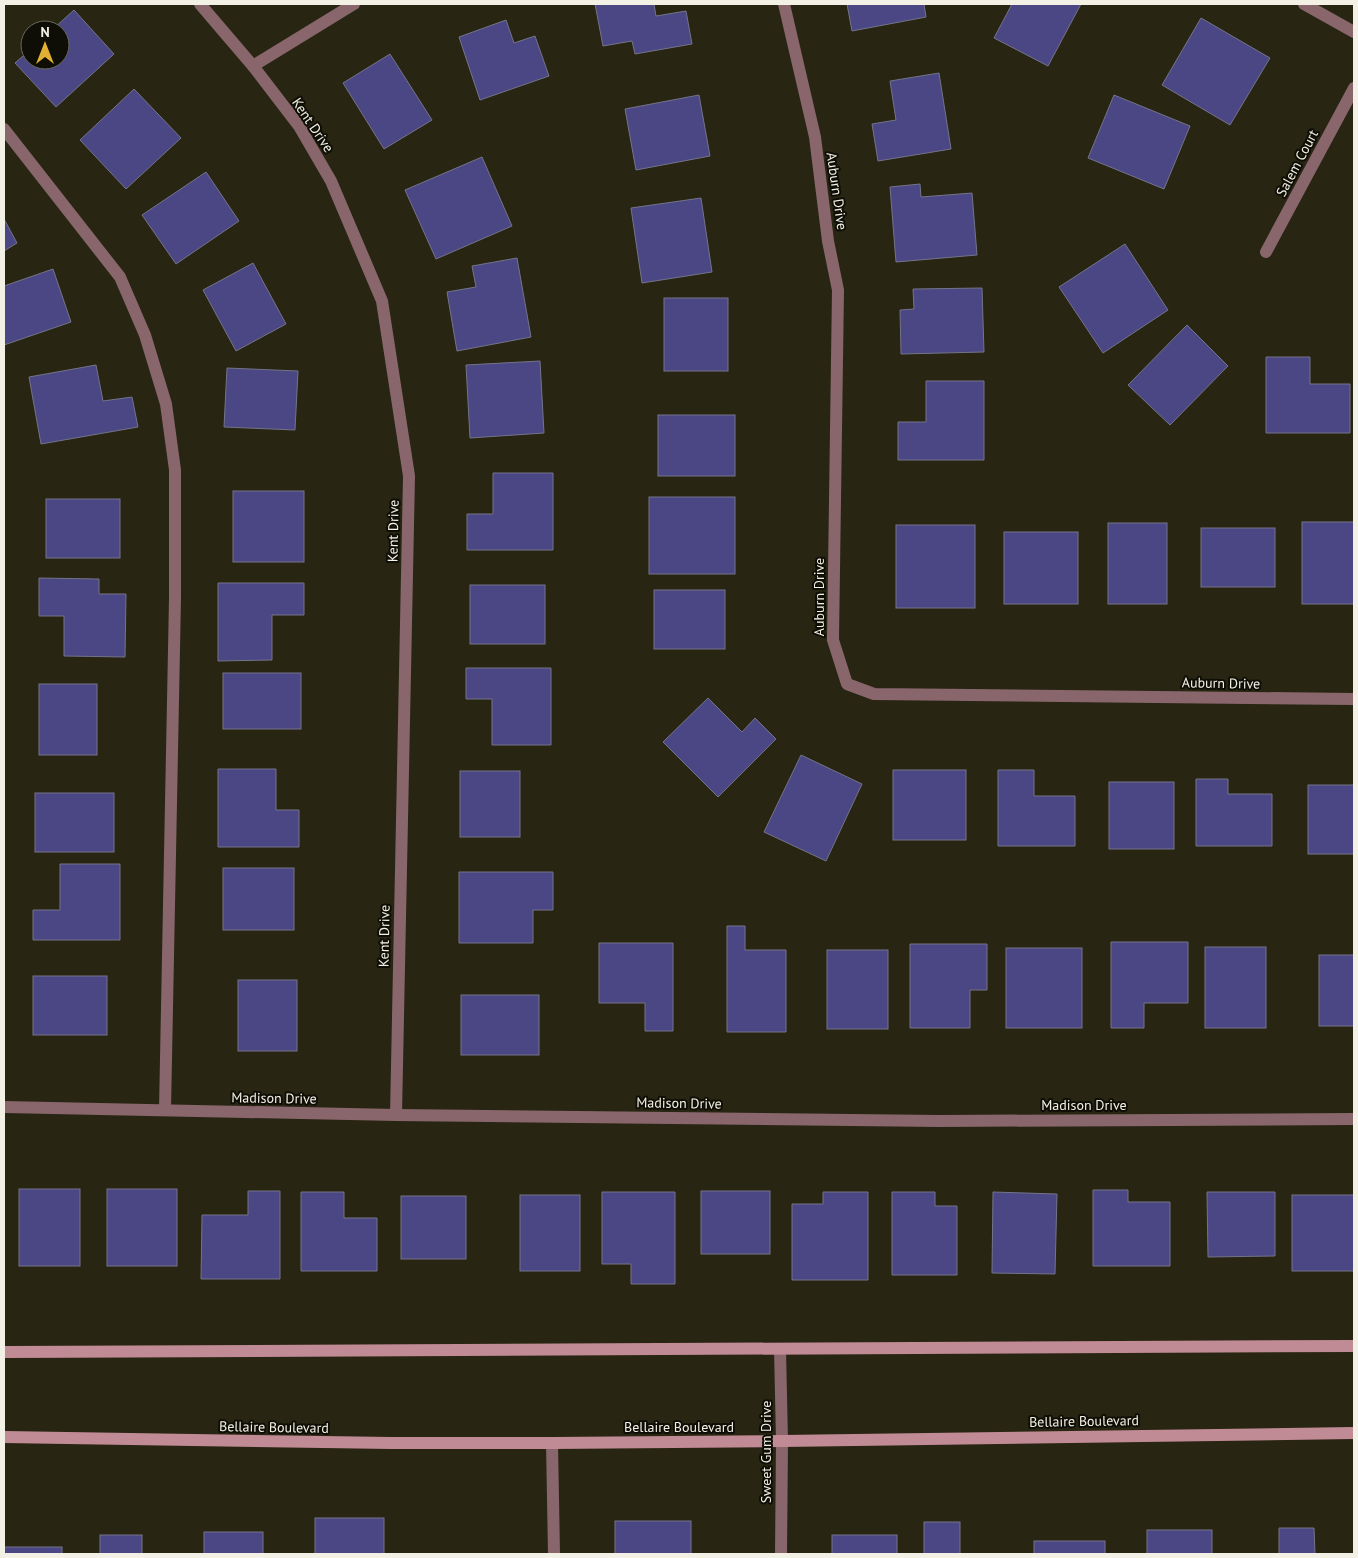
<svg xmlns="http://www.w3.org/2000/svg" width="1358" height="1558" viewBox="0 0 1358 1558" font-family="'PT Sans',sans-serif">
	<rect width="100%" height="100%" fill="#282512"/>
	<!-- building -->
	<g fill="#4b4784" stroke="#747489">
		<polygon points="595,4 654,4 656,16 686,11 692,44 635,54 632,41 603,46"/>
		<polygon points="847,4 924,4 926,17 852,31"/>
		<polygon points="1012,4 1081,4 1048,66 994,38"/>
		<polygon points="74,10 114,54 56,107 15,63 30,50 30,60 60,60 60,30 52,30"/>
		<polygon points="1201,18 1270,58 1230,125 1162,85"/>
		<polygon points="506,20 514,43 535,36 549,76 480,100 459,37"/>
		<polygon points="390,54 432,120 384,149 343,83"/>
		<polygon points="939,73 951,149 878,161 872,124 896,120 890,81"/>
		<polygon points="134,89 181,138 126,189 80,140"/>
		<polygon points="699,95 710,156 636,170 625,109"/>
		<polygon points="1114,95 1190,126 1164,189 1088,158"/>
		<polygon points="482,157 512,226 436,259 405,190"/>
		<polygon points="206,172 239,221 176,264 142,215"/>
		<polygon points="920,184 921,197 972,193 977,255 896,262 890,187"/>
		<polygon points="701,198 712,272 642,283 631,208"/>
		<polygon points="4,219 17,243 4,251"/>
		<polygon points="1125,244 1168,310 1103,353 1059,287"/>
		<polygon points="517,258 531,337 457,351 447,292 476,287 472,266"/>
		<polygon points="253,263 286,324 236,351 203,290"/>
		<polygon points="53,269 71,322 4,345 4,286"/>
		<polygon points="982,288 984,352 901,354 900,310 914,309 913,289"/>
		<rect x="664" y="298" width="64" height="73"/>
		<polygon points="1187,325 1228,366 1170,425 1128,385"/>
		<polygon points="1266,357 1310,357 1310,384 1350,384 1350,433 1266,433"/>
		<polygon points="540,361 544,433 470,438 466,365"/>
		<polygon points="96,365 103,401 132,397 138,427 41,444 29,377"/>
		<polygon points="227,368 298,371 295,430 224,427"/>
		<polygon points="926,381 984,381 984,460 898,460 898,422 926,422"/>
		<rect x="658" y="415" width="77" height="61"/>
		<polygon points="493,473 553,473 553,550 467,550 467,514 493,514"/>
		<rect x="233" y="491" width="71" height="71"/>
		<rect x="649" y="497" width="86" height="77"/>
		<rect x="46" y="499" width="74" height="59"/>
		<rect x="1302" y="522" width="52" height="82"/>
		<rect x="1108" y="523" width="59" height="81"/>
		<rect x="896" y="525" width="79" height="83"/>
		<rect x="1201" y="528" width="74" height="59"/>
		<rect x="1004" y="532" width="74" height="72"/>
		<polygon points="39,578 99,579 99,594 126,594 125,657 64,656 64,616 39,616"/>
		<polygon points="218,583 304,583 304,615 272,615 272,660 218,661"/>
		<rect x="470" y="585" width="75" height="59"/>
		<rect x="654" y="590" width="71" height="59"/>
		<polygon points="466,668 551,668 551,745 492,745 492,699 466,699"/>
		<rect x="223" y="673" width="78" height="56"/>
		<rect x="39" y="684" width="58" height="71"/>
		<polygon points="708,698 742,732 755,718 776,739 718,797 663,742"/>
		<polygon points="801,755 862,784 826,861 764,832"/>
		<polygon points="218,769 276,769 276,810 299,810 299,847 218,847"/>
		<rect x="893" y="770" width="73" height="70"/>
		<polygon points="998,770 1034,770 1034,796 1075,796 1075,846 998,846"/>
		<rect x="460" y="771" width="60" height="66"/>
		<polygon points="1196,779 1228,779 1228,794 1272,794 1272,846 1196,846"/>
		<rect x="1109" y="782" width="65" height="67"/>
		<rect x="1308" y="785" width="46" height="69"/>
		<rect x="35" y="793" width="79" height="59"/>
		<polygon points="60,864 120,864 120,940 33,940 33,910 60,910"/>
		<rect x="223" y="868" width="71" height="62"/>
		<polygon points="459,872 553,872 553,910 533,910 533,943 459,943"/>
		<polygon points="727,926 745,926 745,950 786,950 786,1032 727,1032"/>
		<polygon points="1111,942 1188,942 1188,1003 1144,1003 1144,1028 1111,1028"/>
		<polygon points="599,943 673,943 673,1031 645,1031 645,1003 599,1003"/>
		<polygon points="910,944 987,944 987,990 970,990 970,1028 910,1028"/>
		<rect x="1205" y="947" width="61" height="81"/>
		<rect x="1006" y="948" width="76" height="80"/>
		<rect x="827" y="950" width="61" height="79"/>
		<rect x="1319" y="955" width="35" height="71"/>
		<rect x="33" y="976" width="74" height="59"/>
		<rect x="238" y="980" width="59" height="71"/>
		<rect x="461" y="995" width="78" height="60"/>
		<rect x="19" y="1189" width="61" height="77"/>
		<rect x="107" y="1189" width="70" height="77"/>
		<polygon points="1093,1190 1128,1190 1128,1202 1170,1202 1170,1266 1093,1266"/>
		<polygon points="248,1191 280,1191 280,1279 201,1279 202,1215 248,1215"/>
		<rect x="701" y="1191" width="69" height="63"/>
		<polygon points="301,1192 344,1192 344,1218 377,1218 377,1271 301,1271"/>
		<polygon points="602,1192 675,1192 675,1284 631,1284 631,1264 602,1264"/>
		<polygon points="823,1192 868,1192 868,1280 792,1280 792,1204 823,1204"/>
		<polygon points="892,1192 935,1192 935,1206 957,1206 957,1275 892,1275"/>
		<polygon points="993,1192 1057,1194 1055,1274 992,1273"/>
		<polygon points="1207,1192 1275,1192 1275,1256 1208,1257"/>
		<rect x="520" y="1195" width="60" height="76"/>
		<rect x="1292" y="1195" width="62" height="76"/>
		<rect x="401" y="1196" width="65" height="63"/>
		<rect x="315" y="1518" width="69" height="36"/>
		<rect x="615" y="1521" width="76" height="33"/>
		<rect x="924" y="1522" width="36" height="32"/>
		<polygon points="1279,1528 1314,1528 1315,1554 1279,1554"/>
		<rect x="1147" y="1530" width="65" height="24"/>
		<rect x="204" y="1532" width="59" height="22"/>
		<rect x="100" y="1535" width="42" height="19"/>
		<rect x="832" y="1535" width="65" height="19"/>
		<rect x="1034" y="1541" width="71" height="13"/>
		<rect x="4" y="1547" width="58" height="7"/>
	</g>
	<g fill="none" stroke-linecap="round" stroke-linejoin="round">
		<!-- lane -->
		<g stroke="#88666c" stroke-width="12">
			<polyline points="4,129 120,277 145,335 166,404 175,470 175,598 165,1110"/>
			<polyline points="552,1443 554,1554"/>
		</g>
		<!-- street -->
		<g stroke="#88666c" stroke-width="12">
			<polyline points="200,4 253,66 299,126 331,181 382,301 409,476 396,1115"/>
			<polyline points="784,4 815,137 828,241 838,290 833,640 847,684 874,694 1354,699"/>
			<polyline points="1304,4 1354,32"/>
			<polyline points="253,66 354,4"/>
			<polyline points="1266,252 1354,88"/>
			<polyline points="4,1107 396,1115 939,1121 1354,1119"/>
			<polyline points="780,1349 782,1441 781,1554"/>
		</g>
		<!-- secondary -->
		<g stroke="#c18b95" stroke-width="12">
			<polyline points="4,1352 1354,1346"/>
			<polyline points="4,1437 391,1443 552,1443 782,1441 1354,1433"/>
		</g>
	</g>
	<g text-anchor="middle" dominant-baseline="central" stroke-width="4" stroke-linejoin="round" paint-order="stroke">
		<!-- street labels -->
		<g font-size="14" fill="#f3f1e5" stroke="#0f0e06">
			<text transform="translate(313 125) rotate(56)">Kent Drive</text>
			<text transform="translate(1297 163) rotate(-62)">Salem Court</text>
			<text transform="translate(837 191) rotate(82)">Auburn Drive</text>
			<text transform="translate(393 531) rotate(-89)">Kent Drive</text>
			<text transform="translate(819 597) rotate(-90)">Auburn Drive</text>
			<text transform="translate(1221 683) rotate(1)">Auburn Drive</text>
			<text transform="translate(384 936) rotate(-89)">Kent Drive</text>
			<text transform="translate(274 1098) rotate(1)">Madison Drive</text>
			<text transform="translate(679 1103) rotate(1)">Madison Drive</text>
			<text x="1084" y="1105">Madison Drive</text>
			<text transform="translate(1084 1421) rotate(-1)">Bellaire Boulevard</text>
			<text transform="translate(274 1427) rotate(1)">Bellaire Boulevard</text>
			<text x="679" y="1427">Bellaire Boulevard</text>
			<text transform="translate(766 1452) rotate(-90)">Sweet Gum Drive</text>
		</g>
	</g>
	<!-- border -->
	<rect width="1358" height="1558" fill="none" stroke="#f3f1e5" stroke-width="10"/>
	<!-- north arrow -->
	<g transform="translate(45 45)"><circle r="24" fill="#0f0e06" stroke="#6a695f"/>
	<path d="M0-4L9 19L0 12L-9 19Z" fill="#e1af34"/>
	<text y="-8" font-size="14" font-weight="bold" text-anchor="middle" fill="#f3f1e5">N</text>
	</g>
</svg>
